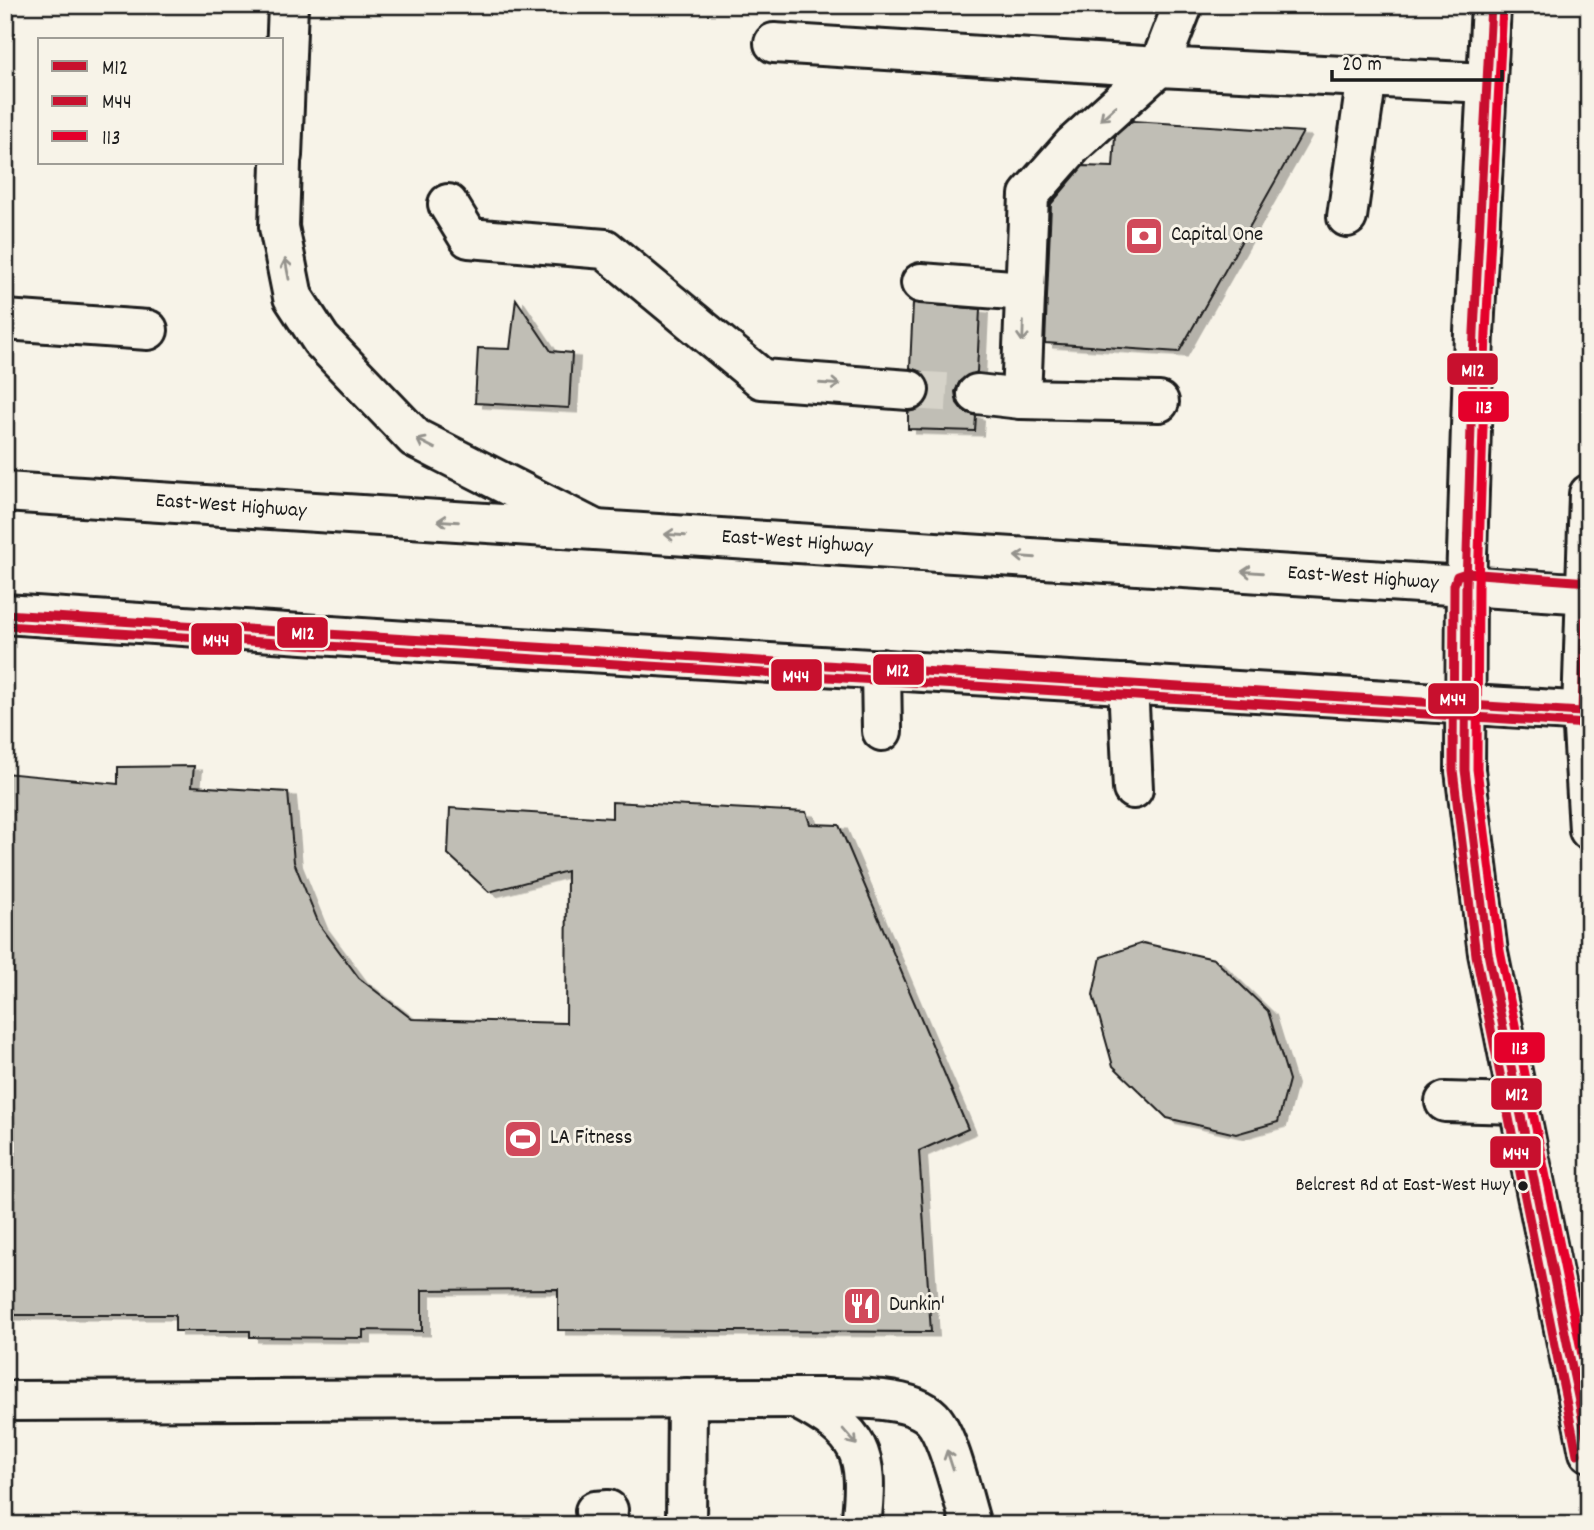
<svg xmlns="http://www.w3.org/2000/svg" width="1594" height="1530" viewBox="0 0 1594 1530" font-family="Dekko,sans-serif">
	<defs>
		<filter id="shadow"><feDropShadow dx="8" dy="4.5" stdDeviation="0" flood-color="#0004"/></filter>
	</defs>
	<rect width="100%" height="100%" fill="#f7f3e8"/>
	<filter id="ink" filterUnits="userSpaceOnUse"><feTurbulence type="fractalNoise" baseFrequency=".0143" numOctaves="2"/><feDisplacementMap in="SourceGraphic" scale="14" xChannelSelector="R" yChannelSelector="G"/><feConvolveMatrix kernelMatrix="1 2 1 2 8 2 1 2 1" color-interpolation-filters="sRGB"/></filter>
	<g filter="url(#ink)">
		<!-- building -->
		<g fill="#c0beb5" stroke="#1c1c1c" stroke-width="2" filter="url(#shadow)">
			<polygon points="1132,121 1303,132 1179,352 1045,343 1051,204 1083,166 1113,167 1115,136"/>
			<polygon points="516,299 551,351 572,353 569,408 475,403 478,348 510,349"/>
			<polygon points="913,303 980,309 977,372 960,381 955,392 957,403 963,411 976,416 975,431 908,429 908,412 919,409 927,403 931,391 928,380 922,372 910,368"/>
			<polygon points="194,766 192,786 288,792 294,862 319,924 359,978 412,1019 566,1023 567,871 489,892 448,854 450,808 612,818 612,802 806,812 810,824 839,825 968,1129 919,1151 931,1332 558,1330 558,1289 422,1290 422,1331 363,1330 363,1338 250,1337 250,1331 175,1331 175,1315 5,1315 5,773 118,784 118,767"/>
			<polygon points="1143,943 1214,959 1268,1011 1289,1080 1278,1122 1236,1134 1167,1118 1113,1066 1093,995 1101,957"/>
		</g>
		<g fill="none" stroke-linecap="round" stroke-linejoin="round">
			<!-- minor-tunnel -->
			<polyline stroke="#d6d3c9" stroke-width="38" stroke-dasharray="38 19" stroke-linecap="butt" points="909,390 977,394"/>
			<defs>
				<g id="minor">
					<polyline points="1183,5 1159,67 1487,83"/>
					<polyline points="774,43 1159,67"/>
					<polyline points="1159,67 1073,145 1029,195 1021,399 1159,402"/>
					<polyline points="282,156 288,5"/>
					<polyline points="281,163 279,227 293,297 321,340 415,438 596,530"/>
					<polyline points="448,204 469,238 605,249 762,379 909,390"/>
					<polyline points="1347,217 1367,76"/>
					<polyline points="921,283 1025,291"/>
					<polyline points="5,320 148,330"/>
					<polyline points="977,394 1021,399"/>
					<polyline points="881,669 882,731"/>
					<polyline points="1128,684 1133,789"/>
					<polyline points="1445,1102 1519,1104"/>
					<path d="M797,1399C861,1433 870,1452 861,1525"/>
					<path d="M5,1401L795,1398C830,1399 907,1392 932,1418C949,1436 963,1499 971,1525"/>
					<polyline points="595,1511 608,1510"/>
					<polyline points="686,1525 687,1398"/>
				</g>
				<g id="major">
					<polyline points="1491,5 1474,332 1466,585 1465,770 1488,953 1589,1452"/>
					<polyline points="5,492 1589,594"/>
					<polyline points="1589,494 1582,712 1589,830"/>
					<polyline points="5,614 437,643 1589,712"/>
				</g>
			</defs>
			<!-- minor casing -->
			<use href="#minor" stroke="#1c1c1c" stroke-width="44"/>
			<!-- major casing -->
			<use href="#major" stroke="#1c1c1c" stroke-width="44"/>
			<!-- minor -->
			<use href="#minor" stroke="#f7f3e8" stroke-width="38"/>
			<!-- major -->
			<use href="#major" stroke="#f7f3e8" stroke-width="38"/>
			<defs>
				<g id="bus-1">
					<polyline points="1491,5 1474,332 1466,585 1465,770 1488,953 1589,1451"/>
					<polyline points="5,614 1582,712 1589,502"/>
				</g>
				<g id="bus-2">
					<polyline points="5,626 1588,724"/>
					<polyline points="1577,1454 1476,955 1453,770 1454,585 1457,576 1466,573 1589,582"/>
				</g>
				<polyline id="bus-3" points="1503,6 1486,333 1478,585 1477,769 1500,951 1589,1389"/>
			</defs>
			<!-- bus-1 casing -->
			<use href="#bus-1" stroke="#f7f3e8" stroke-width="14"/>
			<!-- bus-2 casing -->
			<use href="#bus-2" stroke="#f7f3e8" stroke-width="14"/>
			<!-- bus-3 casing -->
			<use href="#bus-3" stroke="#f7f3e8" stroke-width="14"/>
			<!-- bus-1 -->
			<use href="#bus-1" stroke="#c8102e" stroke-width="9"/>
			<!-- bus-2 -->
			<use href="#bus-2" stroke="#c8102e" stroke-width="9"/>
			<!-- bus-3 -->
			<use href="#bus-3" stroke="#e4002b" stroke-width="9"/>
		</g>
		<!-- one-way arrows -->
		<defs><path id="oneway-shaft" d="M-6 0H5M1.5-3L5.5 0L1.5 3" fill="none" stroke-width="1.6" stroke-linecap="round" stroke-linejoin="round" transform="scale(1.75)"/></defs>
		<g stroke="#94928c">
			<use href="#oneway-shaft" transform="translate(1108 113) rotate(138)"/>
			<use href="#oneway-shaft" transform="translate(287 269) rotate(-101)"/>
			<use href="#oneway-shaft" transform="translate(1023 332) rotate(92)"/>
			<use href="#oneway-shaft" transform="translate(830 384) rotate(4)"/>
			<use href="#oneway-shaft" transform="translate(426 444) rotate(-153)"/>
			<use href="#oneway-shaft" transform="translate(448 521) rotate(-176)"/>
			<use href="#oneway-shaft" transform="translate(675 535) rotate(-176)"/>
			<use href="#oneway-shaft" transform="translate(1025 557) rotate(-176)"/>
			<use href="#oneway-shaft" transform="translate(1252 572) rotate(-176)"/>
			<use href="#oneway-shaft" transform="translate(850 1437) rotate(49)"/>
			<use href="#oneway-shaft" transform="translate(950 1460) rotate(-108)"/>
		</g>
	</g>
	<!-- icons -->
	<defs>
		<symbol id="bank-square" viewBox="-11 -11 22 22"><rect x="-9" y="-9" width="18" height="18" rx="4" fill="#d1495b" stroke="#f7f3e8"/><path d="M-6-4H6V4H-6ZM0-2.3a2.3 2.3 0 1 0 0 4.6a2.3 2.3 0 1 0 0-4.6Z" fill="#fff"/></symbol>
		<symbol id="stadium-square" viewBox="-11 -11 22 22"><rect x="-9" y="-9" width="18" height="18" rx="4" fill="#d1495b" stroke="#f7f3e8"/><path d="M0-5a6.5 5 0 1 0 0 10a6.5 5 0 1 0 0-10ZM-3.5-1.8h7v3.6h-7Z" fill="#fff"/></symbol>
		<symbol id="restaurant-square" viewBox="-11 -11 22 22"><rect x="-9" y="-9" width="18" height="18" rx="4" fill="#d1495b" stroke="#f7f3e8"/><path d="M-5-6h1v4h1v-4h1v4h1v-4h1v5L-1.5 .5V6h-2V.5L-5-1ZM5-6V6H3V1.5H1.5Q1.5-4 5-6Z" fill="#fff"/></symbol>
	</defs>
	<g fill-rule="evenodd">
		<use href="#bank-square" x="1122" y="214" width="44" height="44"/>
		<use href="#stadium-square" x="501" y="1117" width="44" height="44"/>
		<use href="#restaurant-square" x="840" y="1284" width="44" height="44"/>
	</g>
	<!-- markers -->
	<circle fill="#1c1c1c" stroke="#f7f3e8" stroke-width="2.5" cx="1523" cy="1186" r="6"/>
	<g text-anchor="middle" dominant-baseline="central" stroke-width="6" stroke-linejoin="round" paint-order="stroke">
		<!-- bus labels -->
		<g font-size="19" fill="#1c1c1c" stroke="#f7f3e8" text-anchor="end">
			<text x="1510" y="1186">Belcrest Rd at East-West Hwy</text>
		</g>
		<!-- poi labels -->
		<g font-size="21" fill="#1c1c1c" stroke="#f7f3e8" text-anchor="start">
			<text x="1171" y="236">Capital One</text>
			<text x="550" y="1139">LA Fitness</text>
			<text x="889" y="1306">Dunkin'</text>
		</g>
		<!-- street labels -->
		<g font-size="21" fill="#1c1c1c" stroke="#f7f3e8">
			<text transform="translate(231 507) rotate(4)">East-West Highway</text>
			<text transform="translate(797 543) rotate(4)">East-West Highway</text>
			<text transform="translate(1363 579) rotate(4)">East-West Highway</text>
		</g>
	</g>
	<g stroke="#f7f3e8" stroke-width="2.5">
		<rect x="1446" y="352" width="53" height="34" rx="7" fill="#c8102e"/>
		<rect x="1457" y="390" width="53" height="33" rx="7" fill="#e4002b"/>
		<rect x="276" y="616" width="53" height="33" rx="7" fill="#c8102e"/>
		<rect x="190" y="622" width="53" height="34" rx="7" fill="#c8102e"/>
		<rect x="872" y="653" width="53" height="33" rx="7" fill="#c8102e"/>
		<rect x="770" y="658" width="53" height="34" rx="7" fill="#c8102e"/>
		<rect x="1427" y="682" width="53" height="33" rx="7" fill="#c8102e"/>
		<rect x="1493" y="1031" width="53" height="33" rx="7" fill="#e4002b"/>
		<rect x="1490" y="1077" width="53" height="34" rx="7" fill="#c8102e"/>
		<rect x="1489" y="1135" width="53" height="34" rx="7" fill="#c8102e"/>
	</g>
	<g font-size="19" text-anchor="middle" font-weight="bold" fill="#fff">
		<text x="1473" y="376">M12</text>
		<text x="1484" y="413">113</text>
		<text x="303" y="639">M12</text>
		<text x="216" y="646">M44</text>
		<text x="898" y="676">M12</text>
		<text x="796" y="682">M44</text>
		<text x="1453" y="705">M44</text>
		<text x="1520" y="1054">113</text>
		<text x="1517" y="1100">M12</text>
		<text x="1516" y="1159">M44</text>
	</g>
	<!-- margin -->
	<rect width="1594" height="1530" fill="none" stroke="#f7f3e8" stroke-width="28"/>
	<rect x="14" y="14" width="1566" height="1502" fill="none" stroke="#1c1c1c" stroke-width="2.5" filter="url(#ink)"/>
	<!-- legend -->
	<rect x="38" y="38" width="245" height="126" fill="#f7f3e8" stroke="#9f9d96" stroke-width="2"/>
	<rect x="52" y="61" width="35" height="10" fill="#c8102e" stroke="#9f9d96" stroke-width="2"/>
	<text x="102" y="74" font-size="21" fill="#1c1c1c">M12</text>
	<rect x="52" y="96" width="35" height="10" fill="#c8102e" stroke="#9f9d96" stroke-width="2"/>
	<text x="102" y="108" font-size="21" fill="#1c1c1c">M44</text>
	<rect x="52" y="131" width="35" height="10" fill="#e4002b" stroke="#9f9d96" stroke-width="2"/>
	<text x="102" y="144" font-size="21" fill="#1c1c1c">113</text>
	<!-- scale -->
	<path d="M1332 70v10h170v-10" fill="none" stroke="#1c1c1c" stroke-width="3.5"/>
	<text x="1342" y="70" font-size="21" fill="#1c1c1c" stroke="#f7f3e8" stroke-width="5" paint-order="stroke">20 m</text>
</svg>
